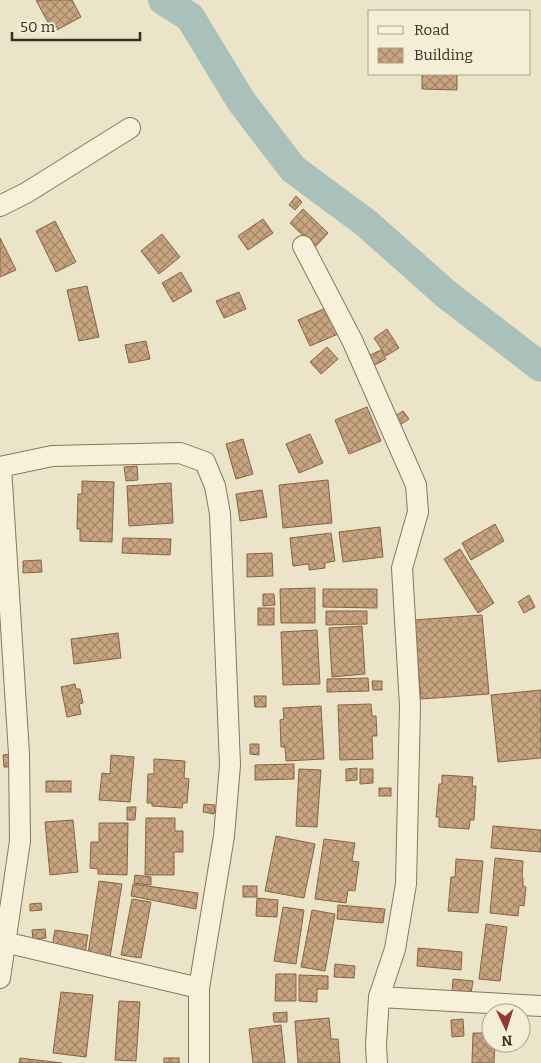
<svg xmlns="http://www.w3.org/2000/svg" width="541" height="1063" viewBox="0 0 541 1063" font-family="Bitter,serif">
	<defs>
		<pattern id="building-cross-hatch" width="8" height="8" patternUnits="userSpaceOnUse" patternTransform="scale(1.25)"><rect width="8" height="8" fill="#c8a480"/><path d="M0 0l8 8M0 8l8-8" fill="none" stroke="#a38668"/></pattern>
	</defs>
	<rect width="100%" height="100%" fill="#ece4c8"/>
	<g fill="none" stroke-linecap="round" stroke-linejoin="round">
		<!-- river -->
		<polyline stroke="#a9c0bb" stroke-width="30" points="163,0 190,17 241,101 293,169 366,223 446,294 541,367"/>
	</g>
	<!-- building -->
	<g fill="url(#building-cross-hatch)" stroke="#856445">
		<polygon points="36,0 72,0 81,17 53,32"/>
		<polygon points="422,74 457,74 457,90 422,89"/>
		<polygon points="296,196 302,202 295,210 289,205"/>
		<polygon points="303,209 328,233 315,247 290,223"/>
		<polygon points="263,219 273,233 248,250 238,236"/>
		<polygon points="55,221 76,262 56,272 36,231"/>
		<polygon points="162,234 180,257 159,274 141,251"/>
		<polygon points="0,238 16,270 0,277"/>
		<polygon points="181,272 192,291 173,302 162,283"/>
		<polygon points="87,286 99,337 79,341 67,290"/>
		<polygon points="239,292 246,309 224,318 216,301"/>
		<polygon points="326,308 338,334 310,346 298,320"/>
		<polygon points="387,329 399,348 386,356 374,338"/>
		<polygon points="146,341 150,359 129,363 125,345"/>
		<polygon points="327,347 338,359 321,374 310,362"/>
		<polygon points="381,350 386,359 371,367 366,357"/>
		<polygon points="367,407 381,441 349,454 335,420"/>
		<polygon points="403,411 409,419 398,426 392,418"/>
		<polygon points="310,434 323,463 299,473 286,444"/>
		<polygon points="243,439 253,474 236,479 226,444"/>
		<polygon points="137,466 138,480 126,481 124,467"/>
		<polygon points="328,480 332,523 283,528 279,485"/>
		<polygon points="82,481 114,482 112,542 80,541 80,529 77,529 78,494 82,494"/>
		<polygon points="171,483 173,523 129,526 127,486"/>
		<polygon points="262,490 267,517 240,521 236,494"/>
		<polygon points="495,524 504,541 471,560 462,543"/>
		<polygon points="380,527 383,557 343,562 339,532"/>
		<polygon points="331,533 335,561 325,563 325,568 309,570 309,564 293,566 290,538"/>
		<polygon points="123,538 171,539 170,555 122,553"/>
		<polygon points="460,549 494,603 478,613 444,559"/>
		<polygon points="272,553 273,576 247,577 247,554"/>
		<polygon points="41,560 42,572 23,573 23,561"/>
		<polygon points="315,588 315,623 281,623 280,589"/>
		<polygon points="323,589 377,589 377,608 323,607"/>
		<polygon points="263,594 274,594 275,605 263,606"/>
		<polygon points="529,595 535,607 524,613 518,602"/>
		<rect x="258" y="608" width="16" height="17"/>
		<polygon points="326,611 367,611 367,624 326,625"/>
		<polygon points="482,615 489,694 421,699 414,620"/>
		<polygon points="362,626 365,674 332,677 329,628"/>
		<polygon points="317,630 320,684 283,685 281,632"/>
		<polygon points="118,633 121,658 74,664 71,639"/>
		<polygon points="368,678 369,691 327,692 327,679"/>
		<polygon points="372,681 382,681 382,690 373,690"/>
		<polygon points="75,684 76,689 80,689 83,703 79,704 81,714 67,717 61,687"/>
		<polygon points="541,690 541,758 498,762 491,695"/>
		<polygon points="254,696 266,696 266,707 255,707"/>
		<polygon points="371,704 372,716 376,716 377,736 372,736 373,759 340,760 338,705"/>
		<polygon points="321,706 324,759 286,761 285,747 281,747 280,720 284,719 283,708"/>
		<polygon points="250,744 259,744 259,755 250,754"/>
		<polygon points="11,754 13,767 4,767 3,755"/>
		<polygon points="111,755 134,757 130,802 99,800 102,773 110,774"/>
		<polygon points="154,759 185,761 184,778 189,779 187,803 183,803 182,808 152,806 152,803 147,803 148,774 154,774"/>
		<polygon points="294,764 294,779 255,780 255,765"/>
		<polygon points="357,768 357,780 346,781 346,769"/>
		<polygon points="299,769 321,770 317,827 296,826"/>
		<polygon points="360,769 373,769 373,783 360,784"/>
		<polygon points="442,775 473,777 472,786 476,786 474,820 470,820 469,829 439,827 439,817 436,817 439,784 442,784"/>
		<rect x="46" y="781" width="25" height="11"/>
		<rect x="379" y="788" width="12" height="8"/>
		<polygon points="204,804 215,805 214,814 203,812"/>
		<polygon points="127,807 136,807 135,820 127,820"/>
		<polygon points="146,818 175,818 175,831 183,831 183,852 174,852 174,875 145,875"/>
		<polygon points="73,820 78,872 50,875 45,822"/>
		<polygon points="99,823 128,823 127,875 98,874 98,869 90,868 91,842 99,842"/>
		<polygon points="493,826 541,830 541,852 491,848"/>
		<polygon points="276,836 315,844 304,898 265,891"/>
		<polygon points="324,839 355,843 352,861 359,862 355,891 348,890 346,903 315,899"/>
		<polygon points="495,858 523,861 522,878 523,878 523,886 526,887 524,906 519,905 518,916 490,913"/>
		<polygon points="456,859 483,861 478,913 448,911 451,877 455,877"/>
		<polygon points="135,875 151,877 151,885 134,883"/>
		<polygon points="99,881 122,884 110,957 88,954"/>
		<polygon points="133,884 198,893 196,909 131,896"/>
		<rect x="243" y="886" width="14" height="11"/>
		<polygon points="257,898 278,900 277,917 256,916"/>
		<polygon points="132,899 151,902 141,958 121,955"/>
		<polygon points="41,903 42,910 30,911 30,904"/>
		<polygon points="338,905 385,909 383,923 337,919"/>
		<polygon points="283,907 304,910 296,964 274,961"/>
		<polygon points="312,910 335,914 325,971 301,967"/>
		<polygon points="486,924 507,927 500,981 479,979"/>
		<polygon points="45,929 46,938 33,939 32,930"/>
		<polygon points="55,930 88,935 85,953 52,947"/>
		<polygon points="418,948 462,952 461,970 417,966"/>
		<polygon points="335,964 355,966 354,978 334,977"/>
		<polygon points="276,974 296,974 296,1001 275,1001"/>
		<polygon points="299,975 328,976 328,989 317,989 317,1002 299,1001"/>
		<polygon points="453,979 473,981 471,994 452,992"/>
		<polygon points="61,992 93,995 86,1057 53,1053"/>
		<polygon points="119,1001 140,1002 136,1061 115,1060"/>
		<polygon points="287,1012 287,1022 274,1022 273,1013"/>
		<polygon points="329,1018 331,1039 338,1039 340,1063 298,1063 295,1021"/>
		<polygon points="463,1019 464,1036 452,1037 451,1020"/>
		<polygon points="281,1025 285,1063 253,1063 249,1029"/>
		<polygon points="473,1033 491,1033 491,1043 495,1043 494,1063 472,1063"/>
		<polygon points="20,1058 62,1063 19,1063"/>
		<rect x="164" y="1058" width="15" height="5"/>
	</g>
	<g fill="none" stroke-linecap="round" stroke-linejoin="round">
		<defs>
			<g id="minor">
				<polyline points="0,206 26,193 130,128"/>
				<polyline points="303,246 352,340 416,485 418,512 402,568 410,706 406,884 395,949 379,997 376,1045 377,1063"/>
				<polyline points="0,467 52,456 180,453 205,462 215,486 220,514 230,765 224,836 199,988 199,1063"/>
				<polyline points="0,941 199,988"/>
				<polyline points="0,978 20,841 19,754 1,467"/>
				<polyline points="379,997 541,1006"/>
			</g>
		</defs>
		<!-- minor casing -->
		<use href="#minor" stroke="#87775e" stroke-width="22"/>
		<!-- minor -->
		<use href="#minor" stroke="#f7f1db" stroke-width="20"/>
	</g>
	<!-- legend -->
	<rect x="368" y="10" width="162" height="65" fill="#f4eed7" stroke="#a9a18e"/>
	<rect x="378" y="26" width="25" height="8" fill="#f7f1db" stroke="#a9a18e"/>
	<text x="414" y="35" font-size="15" fill="#382e21">Road</text>
	<rect x="378" y="48" width="25" height="15" fill="url(#building-cross-hatch)" stroke="#a9a18e"/>
	<text x="414" y="60" font-size="15" fill="#382e21">Building</text>
	<!-- north arrow -->
	<g transform="translate(506 1028) rotate(176)"><circle r="24" fill="#f4eed7" stroke="#a9a18e"/>
	<path d="M0-4L9 19L0 12L-9 19Z" fill="#923a31"/>
	<text y="-8" font-size="14" font-weight="bold" text-anchor="middle" fill="#382e21">N</text>
	</g>
	<!-- scale -->
	<path d="M12 32v8h128v-8" fill="none" stroke="#382e21" stroke-width="2.5"/>
	<text x="20" y="32" font-size="15" fill="#382e21" stroke="#f4eed7" stroke-width="4" paint-order="stroke">50 m</text>
</svg>
